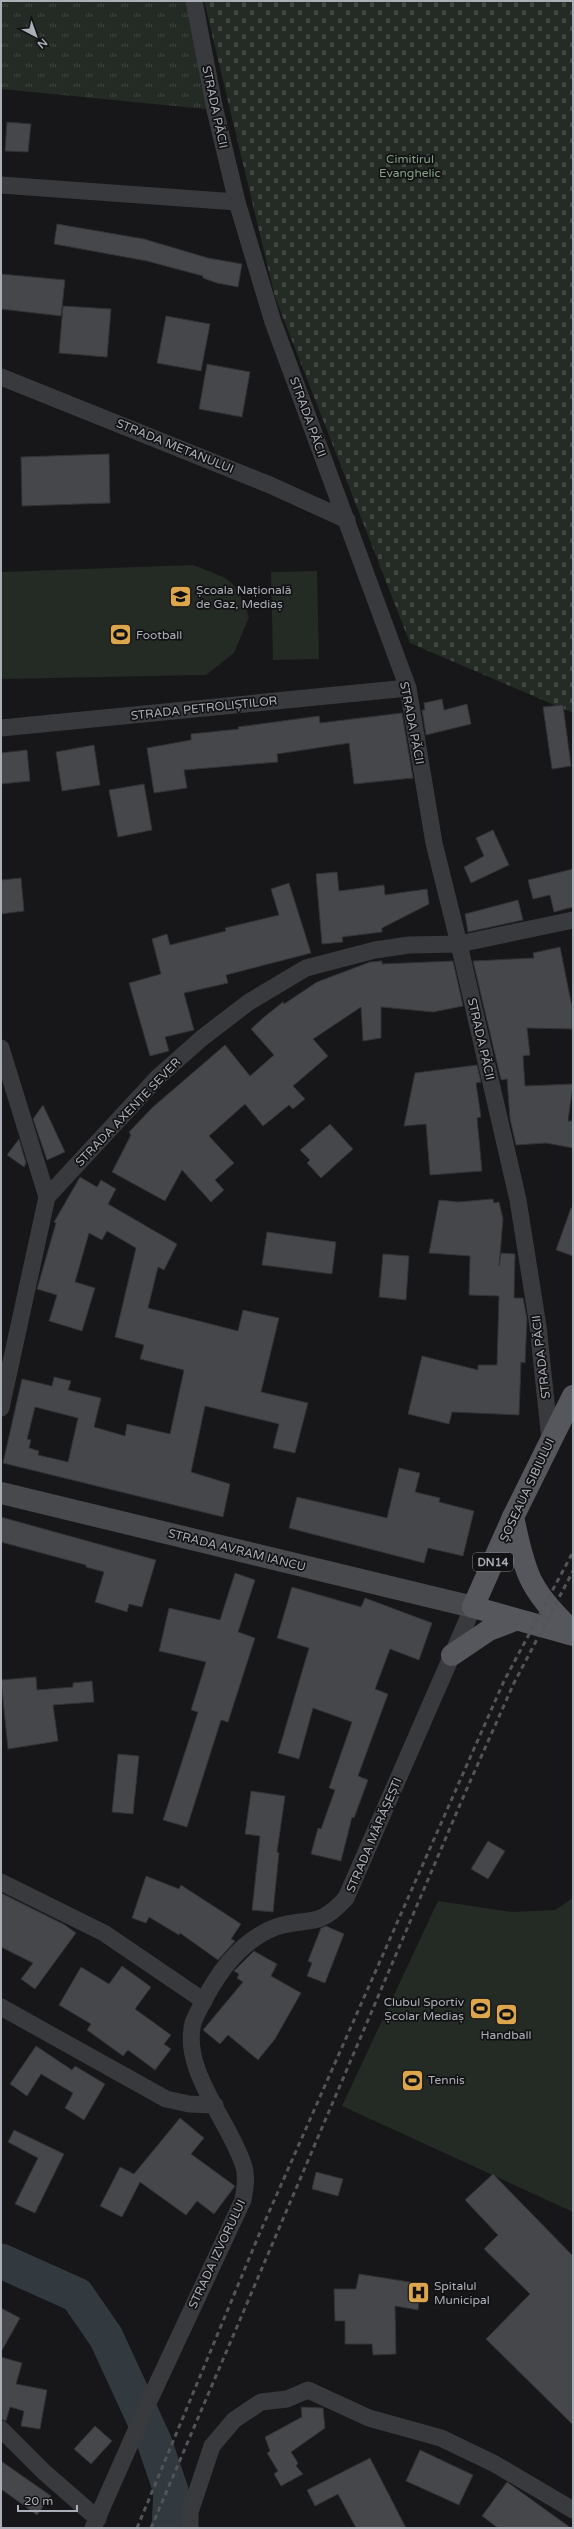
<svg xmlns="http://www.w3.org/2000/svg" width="574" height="2529" viewBox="0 0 574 2529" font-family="'Varela Round',sans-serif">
	<defs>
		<pattern id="grass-tufts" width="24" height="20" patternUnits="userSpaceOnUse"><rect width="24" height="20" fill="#242a24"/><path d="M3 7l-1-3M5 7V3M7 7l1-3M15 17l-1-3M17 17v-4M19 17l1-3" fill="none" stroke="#414642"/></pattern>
		<pattern id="cemetery-stones" width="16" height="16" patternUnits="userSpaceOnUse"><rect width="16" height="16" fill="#242a24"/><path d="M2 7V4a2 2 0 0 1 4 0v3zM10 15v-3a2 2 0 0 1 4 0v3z" fill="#414642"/></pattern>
	</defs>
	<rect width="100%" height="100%" fill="#171719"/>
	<!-- grass -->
	<polygon fill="url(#grass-tufts)" points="1,1 194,1 215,110 1,89"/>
	<!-- cemetery -->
	<polygon fill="url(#cemetery-stones)" points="204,1 573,1 573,713 410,643 275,297"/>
	<!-- pitch -->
	<g fill="#242a24">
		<path d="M193,565C231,580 235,577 249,617L234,653L206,675L1,679V572Z"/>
		<polygon points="317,571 319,659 273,660 271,572"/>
		<polygon points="573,1898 573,2212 342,2106 438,1901 512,1912 555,1910"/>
	</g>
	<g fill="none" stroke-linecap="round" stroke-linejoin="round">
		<!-- river -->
		<polyline stroke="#323a40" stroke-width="35" points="1,2261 77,2295 106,2337 154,2441 171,2491 169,2528"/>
	</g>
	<!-- building -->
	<g fill="#46474b" stroke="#313235" fill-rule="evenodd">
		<polygon points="7,122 31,124 28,152 5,151"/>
		<polygon points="57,224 144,239 208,258 242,264 238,287 217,283 203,278 203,276 147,261 54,244"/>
		<polygon points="1,274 65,280 61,316 1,309"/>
		<polygon points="63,306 111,309 107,357 59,353"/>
		<polygon points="166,316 210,324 201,371 157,363"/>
		<polygon points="207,364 250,372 242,417 199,409"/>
		<polygon points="109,454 110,503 22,506 21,457"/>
		<polygon points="442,699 444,710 467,704 471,724 426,735 422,710 425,710 424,703"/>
		<polygon points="563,705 571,766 552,769 543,707"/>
		<polygon points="402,713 413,778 354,784 349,743 277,754 278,762 184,770 187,788 154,793 147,748 191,740 191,734 239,729 238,727 319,716 320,723"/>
		<polygon points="94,745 100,785 62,791 56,752"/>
		<polygon points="27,750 30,781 1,784 1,753"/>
		<polygon points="144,784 152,830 118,837 109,790"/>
		<polygon points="493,830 509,865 471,883 464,867 484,856 476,838"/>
		<polygon points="573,869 573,907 554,912 550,895 533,899 528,880"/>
		<polygon points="337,872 339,891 384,885 385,895 427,889 429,904 382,928 382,932 342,937 343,942 322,944 316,874"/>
		<polygon points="21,878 24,911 1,914 1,880"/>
		<polygon points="289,883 311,953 226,975 228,983 184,993 194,1030 165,1037 169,1051 150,1056 129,983 161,974 152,939 167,934 170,945 226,931 225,928 279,915 271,889"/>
		<polygon points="518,900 523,920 468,932 465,914"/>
		<polygon points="560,947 572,1007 572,1029 527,1028 530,1055 523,1056 525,1086 573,1084 568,1121 573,1121 573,1148 546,1143 516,1145 510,1119 507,1079 501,1080 473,961 534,958 533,953"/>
		<polygon points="382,961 382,964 453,961 463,1006 433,1012 381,1007 381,1038 363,1041 361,1007 313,1039 328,1056 293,1086 305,1099 293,1109 289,1105 263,1126 245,1104 209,1136 234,1163 215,1180 224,1190 211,1202 182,1170 165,1201 112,1172 131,1135 129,1132 153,1107 225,1045 250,1076 274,1055 251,1029 263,1018 283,1002 284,1004 317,982 370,962"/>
		<polygon points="477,1065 481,1082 476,1083 481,1117 477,1118 482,1171 430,1175 426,1124 404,1126 415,1073"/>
		<polygon points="43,1105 65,1152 47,1160 33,1119"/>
		<polygon points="330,1124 353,1149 321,1178 307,1163 310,1160 300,1150"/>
		<polygon points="19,1139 26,1163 24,1167 7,1155"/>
		<path d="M80,1177L97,1187L101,1180L116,1189L108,1204L177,1244L164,1270L158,1267L148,1308L238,1331L243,1310L279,1318L261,1392L308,1403L295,1453L273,1448L279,1424L205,1406L191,1472L230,1484L223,1517L3,1463L22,1379L52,1386L54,1377L71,1381L68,1390L101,1398L94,1427L125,1436L127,1424L170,1434L184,1370L140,1359L144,1345L115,1337L136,1248L107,1231L102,1240L89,1233L75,1282L95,1288L82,1331L49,1321L57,1295L37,1289L56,1223L54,1222ZM35,1407L78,1418L68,1462L38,1455L39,1451L29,1448L31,1440L27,1439Z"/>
		<polygon points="493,1199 494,1203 499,1202 503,1219 499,1266 501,1253 515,1254 514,1298 523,1298 527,1319 525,1363 521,1362 519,1415 452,1412 449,1424 408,1414 422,1356 478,1370 478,1365 497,1365 499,1296 469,1295 470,1256 429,1253 439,1200 458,1202"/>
		<polygon points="571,1208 573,1208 573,1256 556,1250"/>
		<polygon points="267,1232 336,1242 332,1274 262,1265"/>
		<polygon points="383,1254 409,1256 406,1300 379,1297"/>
		<polygon points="399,1468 420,1473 415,1492 440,1498 439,1502 474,1511 463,1556 428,1548 424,1563 289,1528 297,1497 387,1518"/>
		<polygon points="1,1517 156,1560 142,1607 129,1604 127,1612 95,1602 104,1572 86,1567 86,1565 1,1542"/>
		<polygon points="235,1573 255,1580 238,1632 255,1638 228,1722 221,1720 187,1827 163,1820 198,1712 191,1710 206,1662 159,1651 169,1608 220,1620"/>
		<polygon points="292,1587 361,1607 365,1598 432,1623 419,1660 390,1649 375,1689 388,1694 358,1776 368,1780 354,1818 352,1817 341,1861 311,1854 318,1828 321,1829 335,1790 329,1788 352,1722 313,1708 299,1759 278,1753 309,1648 277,1638"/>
		<polygon points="36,1677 37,1690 73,1687 73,1683 92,1681 94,1702 53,1705 58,1741 8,1749 1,1680"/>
		<polygon points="118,1754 139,1756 133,1814 112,1812"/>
		<polygon points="251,1791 285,1796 277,1852 279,1853 273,1912 252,1910 260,1836 245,1834"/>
		<polygon points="488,1841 505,1851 488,1879 471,1869"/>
		<polygon points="146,1876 179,1889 181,1885 241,1924 231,1939 235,1941 218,1960 180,1933 179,1935 149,1917 146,1923 132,1918"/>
		<polygon points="1,1893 65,1925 76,1933 35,1989 21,1979 33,1963 1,1947"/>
		<polygon points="326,1926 344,1934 325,1983 307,1976 312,1963 308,1961 321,1928"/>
		<polygon points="254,1951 277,1964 271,1976 301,1993 275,2039 258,2060 228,2035 220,2044 203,2030 243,1982 237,1978 239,1974 234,1971"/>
		<polygon points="122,1966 151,1987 135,2009 171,2035 164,2044 171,2049 155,2070 128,2050 123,2056 87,2030 91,2024 59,2005 81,1967 109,1984"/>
		<polygon points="36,2046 72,2070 75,2066 105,2084 84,2120 65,2108 73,2093 41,2074 27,2096 10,2084"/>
		<polygon points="180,2118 204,2138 191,2154 235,2186 214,2214 197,2201 186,2215 140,2182 122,2217 100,2206 120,2167 134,2174"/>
		<polygon points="14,2130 64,2154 35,2213 15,2204 38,2158 8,2142"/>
		<polygon points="316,2172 343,2179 338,2196 312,2189"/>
		<polygon points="493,2174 573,2256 573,2425 486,2339 530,2294 484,2249 498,2235 465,2200"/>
		<polygon points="359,2274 422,2284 418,2310 395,2306 396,2354 373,2355 372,2344 345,2344 345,2321 335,2321 334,2289 356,2289"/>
		<polygon points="1,2308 20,2318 1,2352"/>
		<polygon points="1,2357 22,2363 16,2384 47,2390 40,2429 21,2426 24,2411 10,2407 6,2421 1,2419"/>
		<polygon points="301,2407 323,2408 325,2428 291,2452 298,2463 296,2466 303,2474 281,2486 274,2474 278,2471 267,2453 270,2451 265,2437 302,2417"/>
		<polygon points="95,2426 112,2441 91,2464 74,2449"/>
		<polygon points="420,2450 473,2475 459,2505 406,2481"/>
		<polygon points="370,2458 406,2528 356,2528 338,2494 315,2506 307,2490"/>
		<polygon points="1,2461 51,2496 37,2515 1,2489"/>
		<polygon points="507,2482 514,2487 571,2528 498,2528 482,2516"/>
	</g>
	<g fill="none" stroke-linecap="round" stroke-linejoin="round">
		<!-- street -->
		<g stroke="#393a3d" stroke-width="17">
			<polyline points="194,1 215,110 237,202 273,322 408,688 434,843 459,944 518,1200 538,1326 550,1440"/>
			<polyline points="1,185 237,202"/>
			<polyline points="1,377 270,485 347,520"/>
			<polyline points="1,728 408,688"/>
			<polyline points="1,1048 47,1197"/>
			<polyline points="1,1408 47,1197 158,1077 202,1038 249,1002 306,968 375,950 409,945 459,944 573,920"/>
			<polyline points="1,1882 104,1933 204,2001"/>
			<polyline points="1,2007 166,2099 189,2104 215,2105"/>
			<polyline points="1,2429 44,2472 98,2519"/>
			<path d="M93,2528L149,2401L243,2200C245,2189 247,2177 244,2167C231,2123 181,2071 193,2023C195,2017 199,2010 202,2004C218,1972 241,1940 276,1927C309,1916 317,1930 346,1898L473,1607"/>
			<polyline points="190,2528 190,2512 212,2446 234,2420 261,2402 287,2399 308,2390 369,2418 441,2438 495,2464 573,2510"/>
		</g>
		<!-- secondary -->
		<polyline stroke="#47494d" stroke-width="22" points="1,1493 473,1607"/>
		<!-- primary -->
		<g stroke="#55575c" stroke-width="22">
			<polyline points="573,1396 513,1517 473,1607 573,1635"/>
			<path d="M513,1517C518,1538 522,1563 532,1582C542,1601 558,1617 573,1632"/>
			<polyline points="452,1655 489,1630 515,1620"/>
		</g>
		<!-- rail -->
		<g stroke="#525458" stroke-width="3" stroke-dasharray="5 4" stroke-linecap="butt">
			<polyline points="137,2528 258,2237 504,1681 573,1552"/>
			<polyline points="151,2528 465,1793 514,1683 573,1571"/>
		</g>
	</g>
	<!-- icons -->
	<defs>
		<symbol id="school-square" viewBox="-11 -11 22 22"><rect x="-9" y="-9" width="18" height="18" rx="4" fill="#dca64c" stroke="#121214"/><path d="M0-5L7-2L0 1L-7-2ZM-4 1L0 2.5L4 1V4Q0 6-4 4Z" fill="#111"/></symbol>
		<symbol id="stadium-square" viewBox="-11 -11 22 22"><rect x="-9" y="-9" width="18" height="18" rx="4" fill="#dca64c" stroke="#121214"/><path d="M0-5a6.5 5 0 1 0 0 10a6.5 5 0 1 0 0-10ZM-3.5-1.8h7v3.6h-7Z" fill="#111"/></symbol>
		<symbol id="hospital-square" viewBox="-11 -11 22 22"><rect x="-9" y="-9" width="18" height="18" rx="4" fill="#dca64c" stroke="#121214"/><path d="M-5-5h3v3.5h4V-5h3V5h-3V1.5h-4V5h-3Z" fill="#111"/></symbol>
	</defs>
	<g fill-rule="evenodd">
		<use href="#school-square" x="168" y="584" width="25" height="25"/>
		<use href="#stadium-square" x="108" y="622" width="25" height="25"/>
		<use href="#stadium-square" x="468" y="1996" width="25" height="25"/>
		<use href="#stadium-square" x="494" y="2002" width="25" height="25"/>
		<use href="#stadium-square" x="400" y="2068" width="25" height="25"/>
		<use href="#hospital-square" x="406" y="2280" width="25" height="25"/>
	</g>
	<g text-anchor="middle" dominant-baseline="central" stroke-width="3.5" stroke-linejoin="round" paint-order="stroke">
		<!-- shield labels -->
		<rect fill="#121214" stroke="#7d8086" stroke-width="1" x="473" y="1553" width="40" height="18" rx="3"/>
		<g font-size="11" font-weight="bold" fill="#abafb7">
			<text x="493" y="1562">DN14</text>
		</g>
		<!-- street labels -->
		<g font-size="12" fill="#abafb7" stroke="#121214">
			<text transform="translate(215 107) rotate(78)">STRADA PĂCII</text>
			<text transform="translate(308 417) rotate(70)">STRADA PĂCII</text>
			<text transform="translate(175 446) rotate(22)">STRADA METANULUI</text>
			<text transform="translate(204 708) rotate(-6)">STRADA PETROLIȘTILOR</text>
			<text transform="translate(412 723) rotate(79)">STRADA PĂCII</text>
			<text transform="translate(481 1039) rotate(77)">STRADA PĂCII</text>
			<text transform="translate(128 1112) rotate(-46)">STRADA AXENTE SEVER</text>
			<text transform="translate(541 1357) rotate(-97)">STRADA PĂCII</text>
			<text transform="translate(527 1490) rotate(-65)">ȘOSEAUA SIBIULUI</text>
			<text transform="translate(237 1550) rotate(14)">STRADA AVRAM IANCU</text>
			<text transform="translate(374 1835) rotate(-67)">STRADA MĂRĂȘEȘTI</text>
			<text transform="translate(217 2254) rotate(-65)">STRADA IZVORULUI</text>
		</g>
		<!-- park labels -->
		<g font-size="12" fill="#84a085" stroke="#121214">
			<text x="410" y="159">Cimitirul<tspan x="410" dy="14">Evanghelic</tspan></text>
		</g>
		<!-- poi labels -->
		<g font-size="12" fill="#abafb7" stroke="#121214" text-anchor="start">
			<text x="196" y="590">Școala Națională<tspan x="196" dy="14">de Gaz, Mediaș</tspan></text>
			<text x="136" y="635">Football</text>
			<text x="464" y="2002" text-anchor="end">Clubul Sportiv<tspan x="464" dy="14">Școlar Mediaș</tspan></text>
			<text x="506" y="2035" text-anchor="middle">Handball</text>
			<text x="428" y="2080">Tennis</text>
			<text x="434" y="2286">Spitalul<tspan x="434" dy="14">Municipal</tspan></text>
		</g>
	</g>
	<!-- border -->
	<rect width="574" height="2529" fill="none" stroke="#abafb7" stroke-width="4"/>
	<!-- north arrow -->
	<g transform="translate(36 36) rotate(139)" stroke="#121214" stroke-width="3" paint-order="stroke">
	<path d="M0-3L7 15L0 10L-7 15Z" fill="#abafb7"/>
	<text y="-6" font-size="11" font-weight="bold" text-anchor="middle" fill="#abafb7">N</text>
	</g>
	<!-- scale -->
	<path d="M18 2505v6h59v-6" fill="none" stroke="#abafb7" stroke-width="2"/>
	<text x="24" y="2505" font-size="12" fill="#abafb7" stroke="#121214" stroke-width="3" paint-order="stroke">20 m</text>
</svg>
